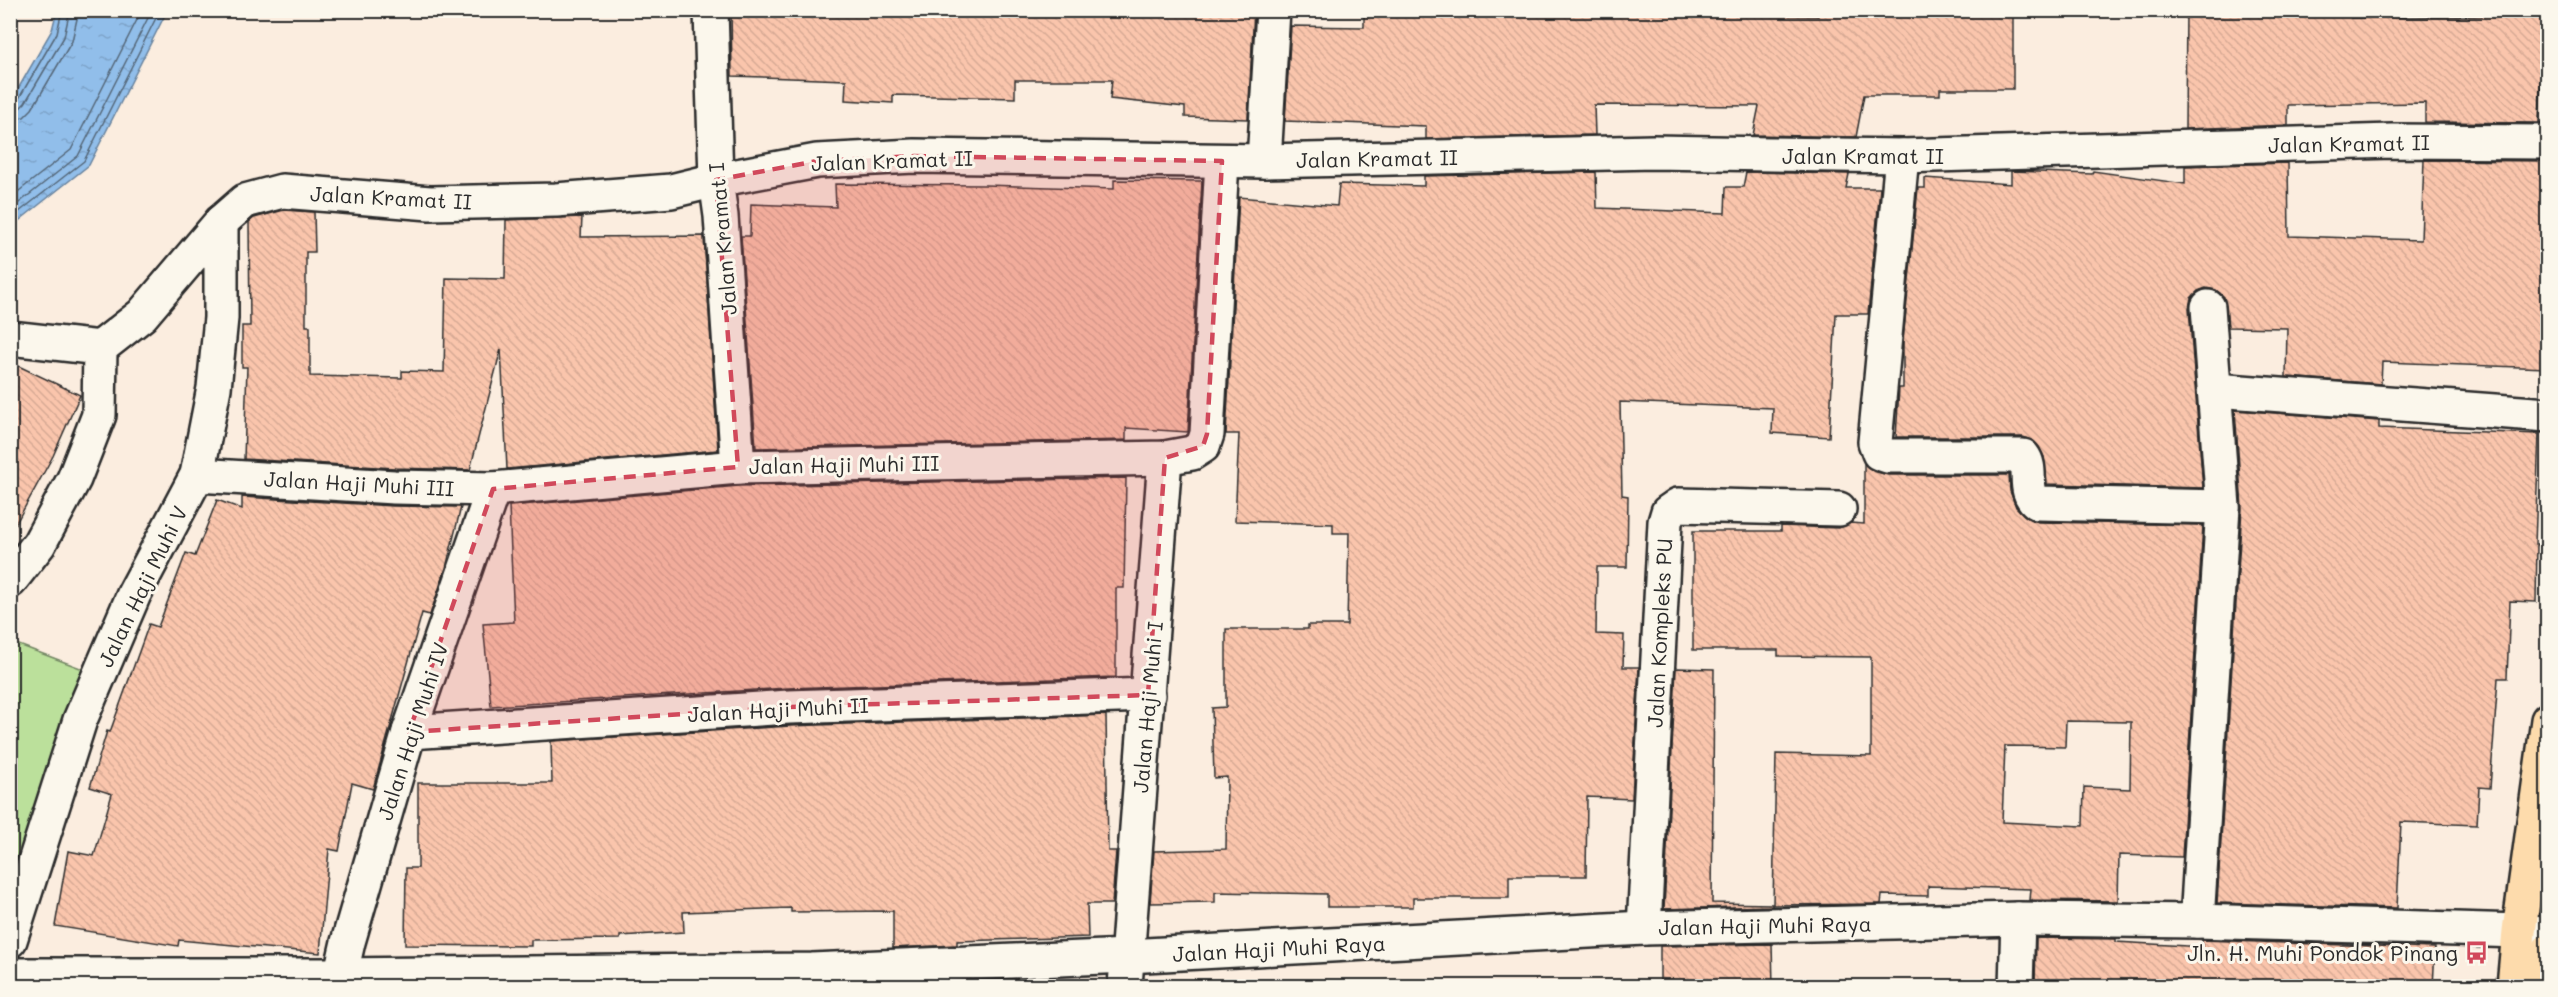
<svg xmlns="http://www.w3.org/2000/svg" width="2558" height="997" viewBox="0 0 2558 997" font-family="Mali,sans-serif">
	<defs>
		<pattern id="water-ripples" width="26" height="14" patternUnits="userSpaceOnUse" patternTransform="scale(1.5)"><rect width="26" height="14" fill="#91beea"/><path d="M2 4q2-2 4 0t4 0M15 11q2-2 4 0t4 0" fill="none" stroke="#7da3c9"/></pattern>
		<pattern id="building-back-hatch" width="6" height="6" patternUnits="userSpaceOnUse" patternTransform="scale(1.5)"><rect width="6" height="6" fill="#fac5ac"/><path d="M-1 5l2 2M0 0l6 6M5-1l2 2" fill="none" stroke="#d6a994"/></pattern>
	</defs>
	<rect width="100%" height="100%" fill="#fbeddf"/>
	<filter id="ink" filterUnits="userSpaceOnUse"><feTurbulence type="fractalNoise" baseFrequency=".0167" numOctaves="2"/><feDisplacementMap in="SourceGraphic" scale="12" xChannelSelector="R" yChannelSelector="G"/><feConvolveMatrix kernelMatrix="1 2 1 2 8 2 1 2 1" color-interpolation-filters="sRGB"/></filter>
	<g filter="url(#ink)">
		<!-- park -->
		<polygon fill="#bbe09b" stroke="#738663" stroke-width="1.5" points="11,642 83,669 11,884"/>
		<!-- water -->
		<polygon fill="url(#water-ripples)" stroke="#68839e" stroke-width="1.5" points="57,10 167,11 89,165 11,227 11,101 52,30"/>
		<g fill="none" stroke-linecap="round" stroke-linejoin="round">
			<!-- shore -->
			<g stroke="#546677" stroke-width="1.5">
				<polyline points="10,103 18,100 57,33 62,10"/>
				<polyline points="10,110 19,109 25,103 64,37 70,10"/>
				<polyline points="10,120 24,117 32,109 72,41 79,10"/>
				<polyline points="10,198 71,150 142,10"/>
				<polyline points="10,210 78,156 152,10"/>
				<polyline points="10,219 84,161 160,10"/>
			</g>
		</g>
		<!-- building -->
		<g fill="url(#building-back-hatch)" stroke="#2b2b2b" stroke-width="1.5" fill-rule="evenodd">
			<polygon points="731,10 1254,10 1248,119 1185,117 1185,107 1110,99 1112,80 1015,80 1015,98 893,95 893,103 845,100 846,80 732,76"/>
			<polygon points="1364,10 1746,10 1746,15 1818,16 1818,10 2013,10 2013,89 1940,89 1940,95 1864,95 1856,137 1753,135 1759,106 1594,105 1595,135 1426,139 1426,126 1285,121 1291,26 1364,27"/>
			<polygon points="2186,10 2352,10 2351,18 2482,16 2482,10 2547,10 2547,75 2541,75 2539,123 2425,122 2425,103 2288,105 2288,125 2185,129"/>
			<polygon points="2424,160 2547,161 2547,368 2382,362 2381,384 2286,377 2287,328 2228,327 2224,297 2216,290 2206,288 2198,291 2191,298 2189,308 2203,488 2047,484 2044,457 2039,447 2032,440 2023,437 1896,437 1899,388 1903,388 1903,341 1918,188 1925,188 1925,178 2011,184 2011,171 2092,174 2093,171 2185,184 2185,166 2288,163 2289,236 2421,240"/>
			<polygon points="1596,172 1597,208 1725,213 1726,187 1743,187 1746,172 1849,174 1846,188 1880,188 1868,314 1836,314 1829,437 1772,433 1773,408 1620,402 1622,495 1628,496 1627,567 1597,567 1596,634 1624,635 1623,667 1639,667 1632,799 1587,797 1586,876 1509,876 1509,898 1413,898 1413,907 1327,907 1327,894 1215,892 1215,902 1150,903 1154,851 1226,849 1227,777 1214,778 1212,708 1226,707 1226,629 1308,629 1308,625 1347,625 1349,533 1333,533 1333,524 1235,521 1239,434 1226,434 1239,197 1337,206 1339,184 1424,186 1424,176"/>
			<polygon points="1114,180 1202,181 1188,432 1126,428 1126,440 756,448 741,236 750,236 751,204 836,207 835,184 985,185 1114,189"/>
			<polygon points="284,210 314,212 315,252 306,252 306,326 310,326 310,376 402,378 402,371 444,372 446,278 505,279 506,220 582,217 581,237 704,236 718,450 507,469 501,349 470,470 395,468 244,459 247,367 242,367 242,326 250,326 249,222 254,218"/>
			<polygon points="10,362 80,395 53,456 10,534"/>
			<polygon points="2235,410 2379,421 2379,428 2539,434 2535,544 2537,544 2536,602 2510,601 2507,678 2498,678 2490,788 2479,787 2477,825 2401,822 2397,908 2217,903 2242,508"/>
			<path d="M1864,463L1873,471L1888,475H2009L2010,491L2016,507L2025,516L2038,522L2203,525L2182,857L2119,855L2118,901L2030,900L2031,889L1928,886V896L1882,895L1881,904L1773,905L1776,754L1871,756V657L1778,656V650H1693V531H1781V526L1839,528L1850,523L1864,524ZM2066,721L2131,722L2130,789L2084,787L2083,826L2002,822L2005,746L2065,747Z"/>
			<polygon points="1126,478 1124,588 1116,588 1116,677 788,688 491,706 483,624 514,622 509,506 739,486"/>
			<polygon points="242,497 393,506 461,507 446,568 430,615 422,613 373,789 352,783 339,851 329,849 320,953 179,940 178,946 55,926 68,851 94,856 112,794 90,787 107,731 110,732 149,624 158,627 186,553 195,556 217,500 242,509"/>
			<polygon points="1676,668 1714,669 1712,903 1772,904 1772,906 1664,909"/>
			<polygon points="1106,715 1108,851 1116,851 1112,904 1087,904 1088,937 957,941 957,945 893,948 893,911 791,912 791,908 683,912 684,932 620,936 620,939 531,940 531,946 405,945 406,868 418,868 418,783 552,783 551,741 790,726"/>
			<polygon points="2036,938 2116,939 2116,942 2187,946 2202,947 2202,940 2435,948 2433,987 2035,987"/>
			<polygon points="1772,944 1773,987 1660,987 1660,946"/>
		</g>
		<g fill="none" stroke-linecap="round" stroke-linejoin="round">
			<defs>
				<g id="minor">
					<polyline points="711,10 716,180 721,216 738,467"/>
					<path d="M1902,156L1875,442L1879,453L1888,456H2023C2034,470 2021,491 2038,503L2223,507"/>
					<polyline points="1264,161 1273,10"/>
					<polyline points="10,338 100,348 142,315 221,222 245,201 282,191 430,203 556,200 671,191 716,180 817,161 914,156 1264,161 1653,152 1902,156 2392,141 2548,142"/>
					<polyline points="2215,390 2548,415"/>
					<polyline points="197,475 394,487 493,489 738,467 1165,458 1192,453 1203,446 1207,434 1222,161"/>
					<polyline points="10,581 39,544 74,479 99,415 100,348"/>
					<polyline points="409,732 789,707 1148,695"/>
					<polyline points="2197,921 2223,507 2208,307"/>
					<polyline points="1644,928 1665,522 1668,512 1678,505 1839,509"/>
					<polyline points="10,940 80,720 134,594 197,475 214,388 221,318 221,222"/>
					<polyline points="10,975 340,975 812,970 1127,956 1644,928 2018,919 2197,921 2519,931 2548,935"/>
					<polyline points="338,986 348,942 409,732 493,489"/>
					<polyline points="1125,986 1165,458"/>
					<polyline points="2016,986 2018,919"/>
				</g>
				<g id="major">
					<polyline points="2514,986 2519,931 2548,720"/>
					<polyline points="2544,986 2548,951"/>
				</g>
			</defs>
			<!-- minor casing -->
			<use href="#minor" stroke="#2b2b2b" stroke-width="38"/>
			<!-- major casing -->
			<use href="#major" stroke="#2b2b2b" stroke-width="38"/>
			<!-- minor -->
			<use href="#minor" stroke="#fbf7ec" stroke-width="33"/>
			<!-- major -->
			<use href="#major" stroke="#fddbac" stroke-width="33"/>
		</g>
	</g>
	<!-- marked area -->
	<path fill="#d1495b" fill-opacity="0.2" stroke="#d1495b" stroke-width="4.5" stroke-dasharray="12 8" stroke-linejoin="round" d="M914,156L1222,161L1207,434L1203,446L1165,458L1148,695L789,707L409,732L493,489L738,467L716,180L817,161Z"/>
	<!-- icons -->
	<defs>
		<symbol id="bus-bare" viewBox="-9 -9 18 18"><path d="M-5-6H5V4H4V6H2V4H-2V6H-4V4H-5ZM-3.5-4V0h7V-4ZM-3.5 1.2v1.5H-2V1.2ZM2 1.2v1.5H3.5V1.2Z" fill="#d1495b" stroke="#fbf7ec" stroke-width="2.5" paint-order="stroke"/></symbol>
	</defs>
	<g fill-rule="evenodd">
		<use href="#bus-bare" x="2460" y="936" width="33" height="33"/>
	</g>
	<g text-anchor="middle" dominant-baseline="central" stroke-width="6" stroke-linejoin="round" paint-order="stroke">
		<!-- street labels -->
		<g font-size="21" fill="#2b2b2b" stroke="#fbf7ec">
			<text transform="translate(2349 143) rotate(-1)">Jalan Kramat II</text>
			<text x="1863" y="155">Jalan Kramat II</text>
			<text transform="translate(1377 158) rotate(-1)">Jalan Kramat II</text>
			<text transform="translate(892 160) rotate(-2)">Jalan Kramat II</text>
			<text transform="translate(391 197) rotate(3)">Jalan Kramat II</text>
			<text transform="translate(722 239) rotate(-95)">Jalan Kramat I</text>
			<text transform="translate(844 464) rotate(-1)">Jalan Haji Muhi III</text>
			<text transform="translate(359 483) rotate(3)">Jalan Haji Muhi III</text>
			<text transform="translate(142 586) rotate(-64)">Jalan Haji Muhi V</text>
			<text transform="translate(1659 633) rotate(-87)">Jalan Kompleks PU</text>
			<text transform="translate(1147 707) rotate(-85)">Jalan Haji Muhi I</text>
			<text transform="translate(778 709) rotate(-3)">Jalan Haji Muhi II</text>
			<text transform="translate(412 731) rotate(-72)">Jalan Haji Muhi IV</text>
			<text transform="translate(1765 925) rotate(-1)">Jalan Haji Muhi Raya</text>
			<text transform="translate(1279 948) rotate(-3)">Jalan Haji Muhi Raya</text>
		</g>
		<!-- poi labels -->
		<g font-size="21" fill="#2b2b2b" stroke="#fbf7ec" text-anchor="end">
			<text x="2458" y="952">Jln. H. Muhi Pondok Pinang</text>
		</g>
	</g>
	<!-- margin -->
	<rect width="2558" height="997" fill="none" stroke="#fbf7ec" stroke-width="36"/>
	<rect x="18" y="18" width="2522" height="961" fill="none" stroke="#2b2b2b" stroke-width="2" filter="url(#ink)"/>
</svg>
